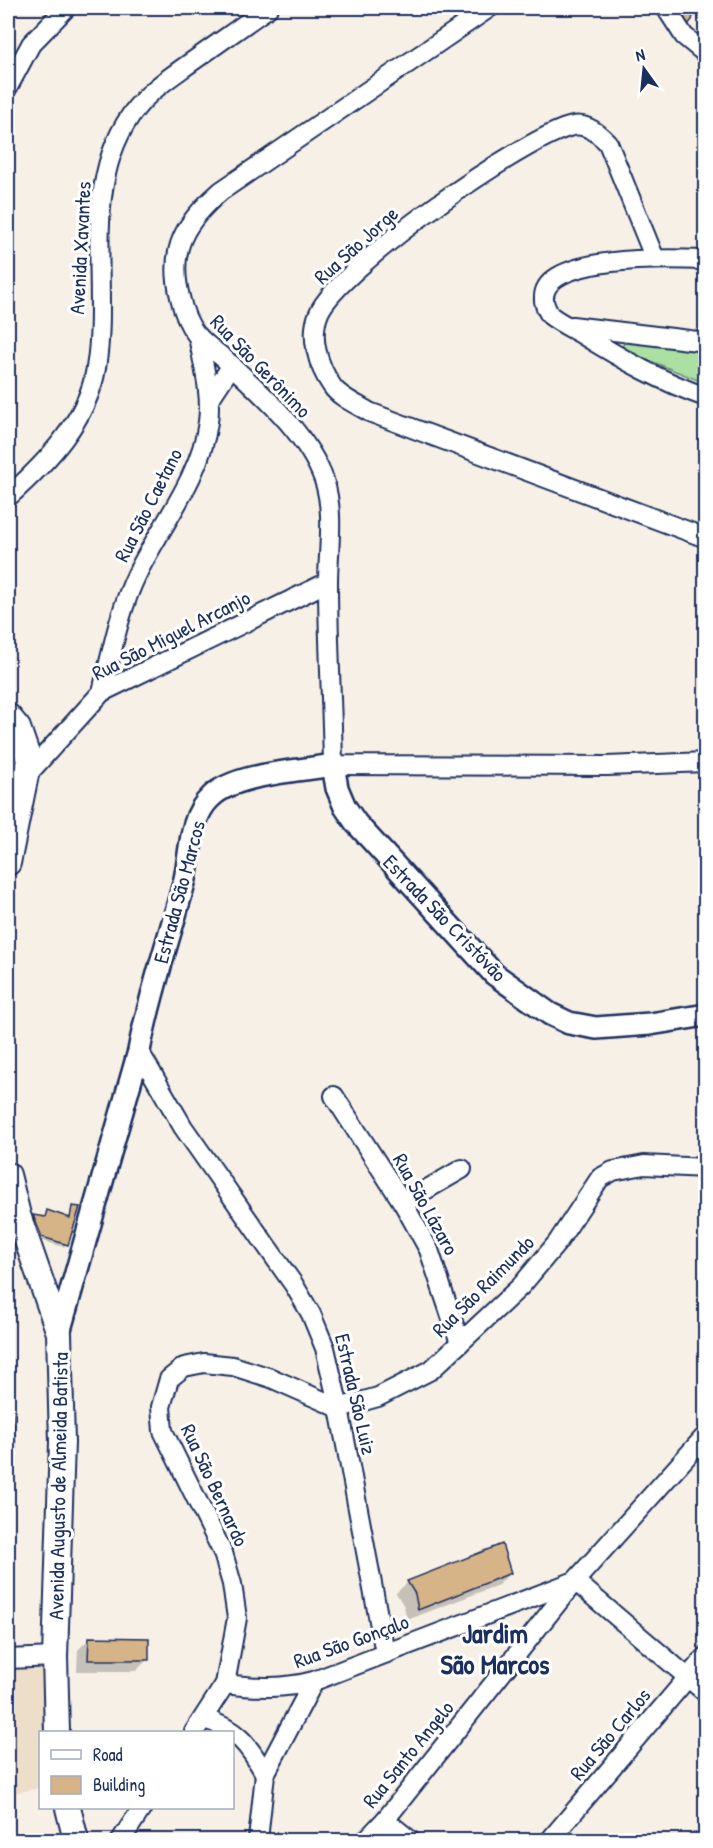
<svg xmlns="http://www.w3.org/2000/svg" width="713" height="1848" viewBox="0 0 713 1848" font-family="'Patrick Hand',sans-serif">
	<rect width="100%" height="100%" fill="#f7f0e7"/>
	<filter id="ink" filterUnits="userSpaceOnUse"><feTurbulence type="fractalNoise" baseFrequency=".0167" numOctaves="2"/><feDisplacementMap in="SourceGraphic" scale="12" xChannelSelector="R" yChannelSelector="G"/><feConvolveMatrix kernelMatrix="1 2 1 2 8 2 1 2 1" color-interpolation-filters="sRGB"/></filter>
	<g filter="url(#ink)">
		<!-- built -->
		<polygon fill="#eddeca" points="47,1665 44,1732 40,1732 40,1788 8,1794 8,1669"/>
		<!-- green -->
		<polygon fill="#abe0a2" stroke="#638880" stroke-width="1.5" points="653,340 705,347 705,383 621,349 624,343"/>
		<!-- shadow -->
		<g fill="#0003">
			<polygon points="72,1207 78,1208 64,1247 40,1240 31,1219 34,1217 44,1218 47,1212 69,1219"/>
			<polygon points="8,1381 14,1450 8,1456"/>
			<polygon points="510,1573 498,1585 407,1620 404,1606 396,1593 408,1582"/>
			<polygon points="90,1638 148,1659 136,1671 77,1671 78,1650"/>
		</g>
		<!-- building -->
		<g fill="#d6b488" stroke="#1b2f5e" stroke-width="1.5">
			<polygon points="676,8 695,8 692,20 686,27"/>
			<polygon points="72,1206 80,1207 68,1245 42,1237 33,1215 45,1217 47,1210 70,1218"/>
			<polygon points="8,1365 16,1450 8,1451"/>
			<polygon points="502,1544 511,1573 418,1610 415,1594 407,1581"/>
			<polygon points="89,1637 149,1638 149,1660 88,1660"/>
		</g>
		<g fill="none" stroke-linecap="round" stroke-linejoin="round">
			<defs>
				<g id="minor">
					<path d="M489,8L221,191C185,222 168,249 180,297C183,311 187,323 196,334C205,345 220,354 230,364C264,396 308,435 324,480C335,513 328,549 328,583C328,644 332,705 333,765L607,766L706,762"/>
					<polyline points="666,8 684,36 706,54"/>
					<polyline points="8,87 31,44 66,8"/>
					<path d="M655,259L608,143C599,134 587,123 573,126C527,135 337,269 319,313C309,336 318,366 332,386C339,397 358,405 369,412L706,538"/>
					<path d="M706,260C676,259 540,253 544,300C544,304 548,313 551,316C560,323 573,329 583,335C622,359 662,382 706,397"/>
					<polyline points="572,326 706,342"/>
					<polyline points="209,400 232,365"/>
					<path d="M8,497C46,463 88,420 96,368C110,283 78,180 137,107C152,89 172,76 190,63C216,45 242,26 268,8"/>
					<path d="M102,692C112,652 119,611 137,574C161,525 201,477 208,422C212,394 203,364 198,336"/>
					<polyline points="26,776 102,692 328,582"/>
					<polyline points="139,1051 183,1127 294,1285 311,1314 325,1348 339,1408 385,1653"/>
					<polyline points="334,1096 403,1203 429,1250 460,1343"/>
					<polyline points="403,1203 462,1169"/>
					<polyline points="8,1659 55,1657"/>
					<path d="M225,1684C256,1688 284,1689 314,1681L575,1581L706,1435"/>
					<path d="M204,1719C236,1728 249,1745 265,1774"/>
					<polyline points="194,1732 225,1684 237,1618 232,1584 223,1553 163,1431 161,1407 169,1379 184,1367 204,1363 233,1366 271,1378 339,1408 378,1397 431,1370 521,1286 557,1243 600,1178 613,1171 644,1165 706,1168"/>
					<polyline points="385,1820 410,1840"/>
					<polyline points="121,1840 142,1808"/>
					<polyline points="258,1840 265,1774 314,1681"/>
					<polyline points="366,1840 385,1820 575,1581 706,1693"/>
					<polyline points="550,1840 706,1656"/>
				</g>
				<path id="tertiary" d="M59,1333L139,1051C150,992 170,937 185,879C191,852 189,817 211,797C235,773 300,771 333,765L337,788L345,807L356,823L494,974L550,1014L569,1023L596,1028L650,1024L706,1015"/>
				<g id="secondary">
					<polyline points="8,716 18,728 29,760 8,863"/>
					<polyline points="8,1175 18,1215 59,1333 62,1442 55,1657 57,1732"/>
					<polyline points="68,1808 76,1840"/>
				</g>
			</defs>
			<!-- minor casing -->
			<use href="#minor" stroke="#1b2f5e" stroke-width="22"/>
			<!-- tertiary casing -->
			<use href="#tertiary" stroke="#1b2f5e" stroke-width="26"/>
			<!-- secondary casing -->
			<use href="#secondary" stroke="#1b2f5e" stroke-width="28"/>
			<!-- minor -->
			<use href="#minor" stroke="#fff" stroke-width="18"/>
			<!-- tertiary -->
			<use href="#tertiary" stroke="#fff" stroke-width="21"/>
			<!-- secondary -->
			<use href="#secondary" stroke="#fff" stroke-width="24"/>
		</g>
	</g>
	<g text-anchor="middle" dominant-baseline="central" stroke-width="6" stroke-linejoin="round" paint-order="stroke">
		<!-- street labels -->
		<g font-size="21" fill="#1b2f5e" stroke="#fff">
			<text transform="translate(356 245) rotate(-42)">Rua São Jorge</text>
			<text transform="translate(80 248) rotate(-87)">Avenida Xavantes</text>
			<text transform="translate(261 366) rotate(46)">Rua São Gerônimo</text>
			<text transform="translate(148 505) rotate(-63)">Rua São Caetano</text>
			<text transform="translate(171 635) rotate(-27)">Rua São Miguel Arcanjo</text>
			<text transform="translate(179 892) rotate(-75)">Estrada São Marcos</text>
			<text transform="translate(445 918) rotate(46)">Estrada São Cristóvão</text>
			<text transform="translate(426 1204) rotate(61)">Rua São Lázaro</text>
			<text transform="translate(483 1286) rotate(-45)">Rua São Raimundo</text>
			<text transform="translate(356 1394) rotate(77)">Estrada São Luiz</text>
			<text transform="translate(215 1485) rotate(65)">Rua São Bernardo</text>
			<text transform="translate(58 1486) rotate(-89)">Avenida Augusto de Almeida Batista</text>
			<text transform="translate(351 1641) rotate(-20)">Rua São Gonçalo</text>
			<text transform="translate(610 1734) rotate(-50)">Rua São Carlos</text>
			<text transform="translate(408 1754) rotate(-51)">Rua Santo Angelo</text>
		</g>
		<!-- district labels -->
		<g font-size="27" font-weight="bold" fill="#1b2f5e" stroke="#fff">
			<text x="495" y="1633">Jardim<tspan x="495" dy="31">São Marcos</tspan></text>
		</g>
	</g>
	<!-- margin -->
	<rect width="713" height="1848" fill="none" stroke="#fff" stroke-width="30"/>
	<rect x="15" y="15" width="683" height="1818" fill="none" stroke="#1b2f5e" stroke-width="2" filter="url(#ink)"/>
	<!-- legend -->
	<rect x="39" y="1731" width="195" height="78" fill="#ffffff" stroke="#a4acbf" stroke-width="1.5"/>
	<rect x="51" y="1750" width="30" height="9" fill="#ffffff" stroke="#a4acbf" stroke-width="1.5"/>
	<text x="93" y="1761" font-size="18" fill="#1b2f5e">Road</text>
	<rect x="51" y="1776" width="30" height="18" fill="#d6b488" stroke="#a4acbf" stroke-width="1.5"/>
	<text x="93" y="1791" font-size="18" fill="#1b2f5e">Building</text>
	<!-- north arrow -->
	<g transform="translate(644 69) rotate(345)" stroke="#ffffff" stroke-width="4.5" paint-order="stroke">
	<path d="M0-4.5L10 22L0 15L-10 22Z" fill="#1b2f5e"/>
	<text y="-9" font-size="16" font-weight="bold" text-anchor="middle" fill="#1b2f5e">N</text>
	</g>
</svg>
